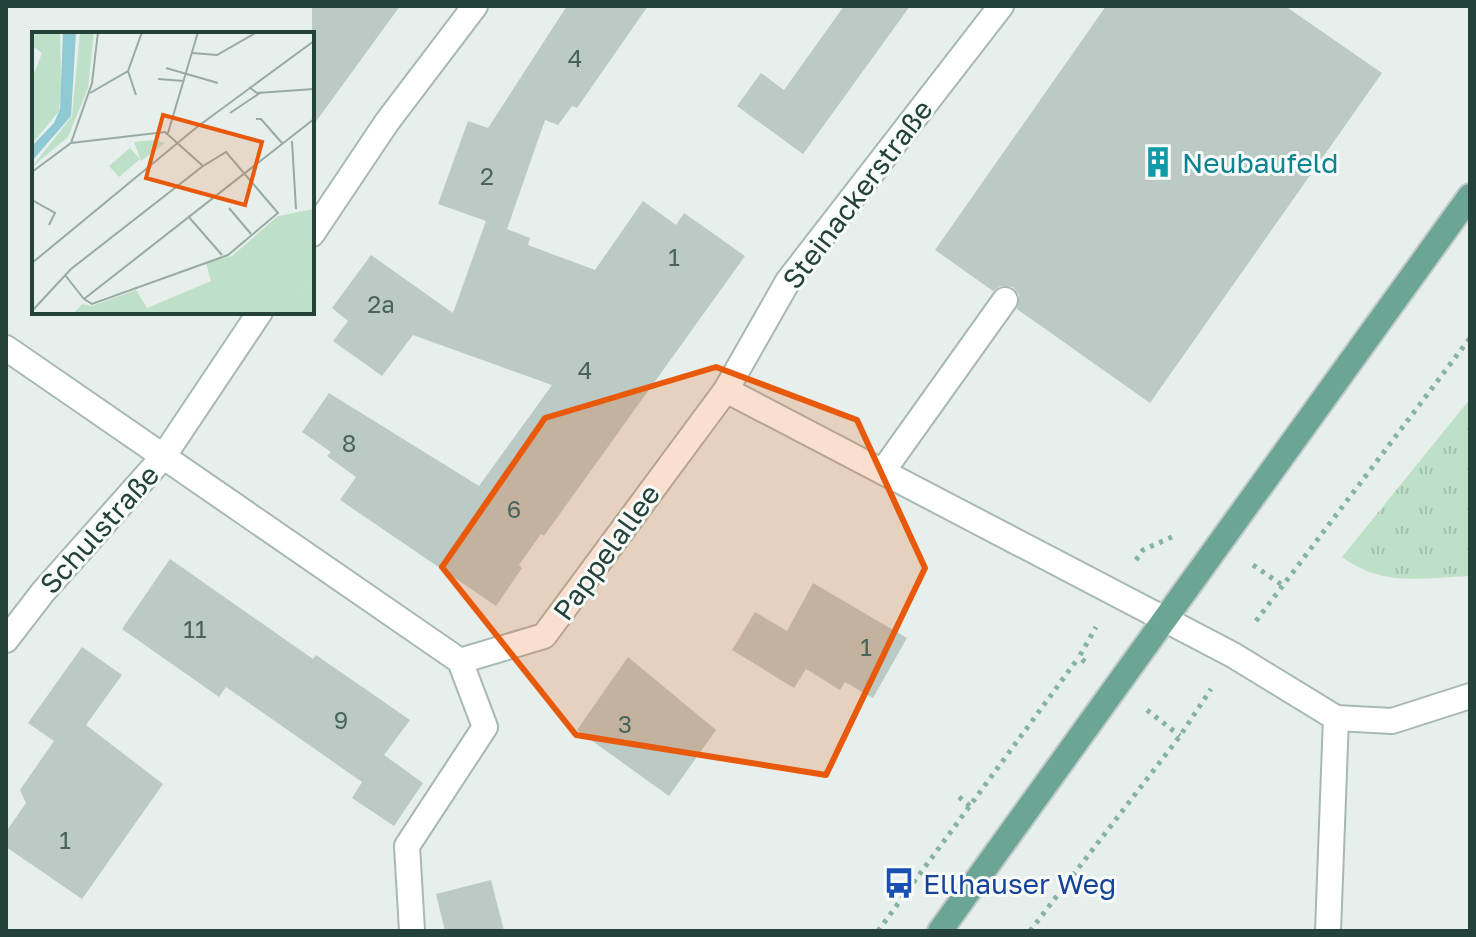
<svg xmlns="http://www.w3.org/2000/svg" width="1476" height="937" viewBox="0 0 1476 937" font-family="'Golos Text',sans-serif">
	<defs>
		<pattern id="grass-tufts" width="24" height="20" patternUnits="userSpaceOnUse" patternTransform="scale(2)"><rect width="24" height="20" fill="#bfe0c8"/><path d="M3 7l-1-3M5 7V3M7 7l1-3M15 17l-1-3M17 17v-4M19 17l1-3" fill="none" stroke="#a4c1ad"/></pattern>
	</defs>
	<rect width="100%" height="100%" fill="#e6efeb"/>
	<!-- grass -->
	<path fill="url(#grass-tufts)" d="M1470,399V576C1421,578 1383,587 1342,557Z"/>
	<!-- building -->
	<g fill="#bbcac4">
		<polygon points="312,6 400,6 312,127"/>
		<polygon points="567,6 648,6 577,108 572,106 558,125 545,120 507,229 530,238 528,245 595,270 643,201 676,225 684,213 745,256 544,536 541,534 519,565 522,568 496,606 340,500 356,477 327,456 331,452 302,432 329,393 479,486 552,385 413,335 382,376 333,341 348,321 332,308 371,255 453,313 486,221 438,204 468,121 488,128"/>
		<polygon points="844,6 910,6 803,154 737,106 761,73 784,90"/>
		<polygon points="1106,6 1285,6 1382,73 1150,403 1017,309 1019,295 1013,287 1000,286 993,291 935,250"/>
		<polygon points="170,559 313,659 316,655 410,720 384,755 423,783 394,826 352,798 362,782 226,687 219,697 122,629"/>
		<polygon points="813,583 907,638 873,698 845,682 840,690 806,669 794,688 732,650 755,612 787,631"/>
		<polygon points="82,647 122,675 86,725 163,784 82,899 6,847 6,832 26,803 20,790 54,741 28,723"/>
		<polygon points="628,657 716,730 669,796 577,730"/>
		<polygon points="491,880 504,931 445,931 436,894"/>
	</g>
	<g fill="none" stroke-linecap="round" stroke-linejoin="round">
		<defs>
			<polyline id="lane" points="412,931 407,846 485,727 460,661"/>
			<g id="street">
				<polyline points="312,234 387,122 475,6"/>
				<polyline points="6,348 460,661 544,636 726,390 1233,655 1336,718 1392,721 1470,696"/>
				<polyline points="726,390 788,281 1001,6"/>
				<polyline points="883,471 1005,300"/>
				<polyline points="6,640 43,592 163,457 260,312"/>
				<polyline points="1328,931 1336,718"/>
			</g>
			<polyline id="primary" points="940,931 1470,196"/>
		</defs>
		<!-- lane casing -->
		<use href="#lane" stroke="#a8b8b2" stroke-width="28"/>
		<!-- street casing -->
		<use href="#street" stroke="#a8b8b2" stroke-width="28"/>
		<!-- primary casing -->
		<use href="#primary" stroke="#c2cac8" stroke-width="28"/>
		<!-- path -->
		<g stroke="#86b3a5" stroke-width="5" stroke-dasharray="4 6" stroke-linecap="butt">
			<polyline points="1136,560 1143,550 1174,536"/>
			<polyline points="1253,565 1282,585"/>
			<polyline points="1256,621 1470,338"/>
			<polyline points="1085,662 1079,657 1096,627"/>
			<polyline points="1147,710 1180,736"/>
			<polyline points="959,797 970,806"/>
			<polyline points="878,931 1079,657"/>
			<polyline points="1030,931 1180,736 1211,689"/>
		</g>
		<!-- lane -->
		<use href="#lane" stroke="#fff" stroke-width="24"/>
		<!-- street -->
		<use href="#street" stroke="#fff" stroke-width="24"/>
		<!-- primary -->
		<use href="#primary" stroke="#6aa596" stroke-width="24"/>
	</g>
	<!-- marked area -->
	<path fill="#e8590c" fill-opacity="0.2" stroke="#e8590c" stroke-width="6" stroke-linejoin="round" d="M716,367L857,420L925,568L826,775L576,735L442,567L545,418Z"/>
	<!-- icons -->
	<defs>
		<symbol id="building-bare" viewBox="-9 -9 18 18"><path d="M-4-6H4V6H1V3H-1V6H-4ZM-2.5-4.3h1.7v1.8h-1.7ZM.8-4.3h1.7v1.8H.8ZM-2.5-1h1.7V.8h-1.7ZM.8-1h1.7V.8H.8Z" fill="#0f9aa8" stroke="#f7fbf9" stroke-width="2.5" paint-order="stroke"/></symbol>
		<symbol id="bus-bare" viewBox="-9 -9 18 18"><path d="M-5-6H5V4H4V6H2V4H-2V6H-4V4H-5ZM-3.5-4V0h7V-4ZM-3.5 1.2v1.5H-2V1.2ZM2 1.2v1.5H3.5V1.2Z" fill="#1a4fb4" stroke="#f7fbf9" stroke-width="2.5" paint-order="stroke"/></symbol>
	</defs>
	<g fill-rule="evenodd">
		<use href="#building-bare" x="1136" y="140" width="44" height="44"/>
		<use href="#bus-bare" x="877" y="861" width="44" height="44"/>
	</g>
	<g text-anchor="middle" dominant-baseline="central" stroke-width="6" stroke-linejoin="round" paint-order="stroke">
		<!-- number labels -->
		<g font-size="24" fill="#4a645c">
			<text x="575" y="57">4</text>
			<text x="487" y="175">2</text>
			<text x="674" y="256">1</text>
			<text x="381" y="303">2a</text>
			<text x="585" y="369">4</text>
			<text x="349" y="442">8</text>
			<text x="514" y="508">6</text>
			<text x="195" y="628">11</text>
			<text x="866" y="646">1</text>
			<text x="341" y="719">9</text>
			<text x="625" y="723">3</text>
			<text x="65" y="839">1</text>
		</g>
		<!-- culture labels -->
		<g font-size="28" fill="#0d838f" stroke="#f7fbf9" text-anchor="start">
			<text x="1182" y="162">Neubaufeld</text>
		</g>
		<!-- street labels -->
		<g font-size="28" fill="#24423a" stroke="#f7fbf9">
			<text transform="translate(857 194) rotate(-53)">Steinackerstraße</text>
			<text transform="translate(99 529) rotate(-48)">Schulstraße</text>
			<text transform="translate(606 552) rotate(-54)">Pappelallee</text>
		</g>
		<!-- transit labels -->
		<g font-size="28" fill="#164399" stroke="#f7fbf9" text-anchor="start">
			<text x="923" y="883">Ellhauser Weg</text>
		</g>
	</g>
	<!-- overview -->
	<g transform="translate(32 32)">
		<rect width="282" height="282" fill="#e6efeb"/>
		<path d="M48,0H62L56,56L36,105L0,135L40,84ZM123,108L133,111L109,129L102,110ZM282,246V282H251V280Z" fill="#bfe0c8"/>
		<path d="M0,0H28L29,55L27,79L0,112V47L10,21L0,14ZM282,177V246L251,282H41L50,272L60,274L104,258L115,276L179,249L174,231L200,224L246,184Z" fill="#bfe0c8"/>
		<path d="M98,116L108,127L87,145L77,134Z" fill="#bfe0c8"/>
		<path d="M31,0H44L39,84L0,129V114L22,91L28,77Z" fill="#8ec9d4"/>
		<path fill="none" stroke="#98aaa4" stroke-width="2" d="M160,21L185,23L225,0M134,36L186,51M96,39L104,63M126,47L152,49M217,55L225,61L282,57M58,61L96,39L110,0M198,81L228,61M224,87H229L250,111M136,101L166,0M260,109L264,177M39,111L60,51L66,0M0,140L39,111L133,100L171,134L194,120L246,181L196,223L60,272L52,267M0,168L23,181L17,193M197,176L219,202M156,184L190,223M0,231L165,95L282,9M33,243L52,267M52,267L282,87M0,279L39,237L171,134"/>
		<path fill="#e8590c" fill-opacity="0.15" stroke="#e8590c" stroke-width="4" d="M131,83L230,110L213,173L114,146Z"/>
		<rect width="282" height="282" fill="none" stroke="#24423a" stroke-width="4"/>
	</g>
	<!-- border -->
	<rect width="1476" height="937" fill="none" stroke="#24423a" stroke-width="16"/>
</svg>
